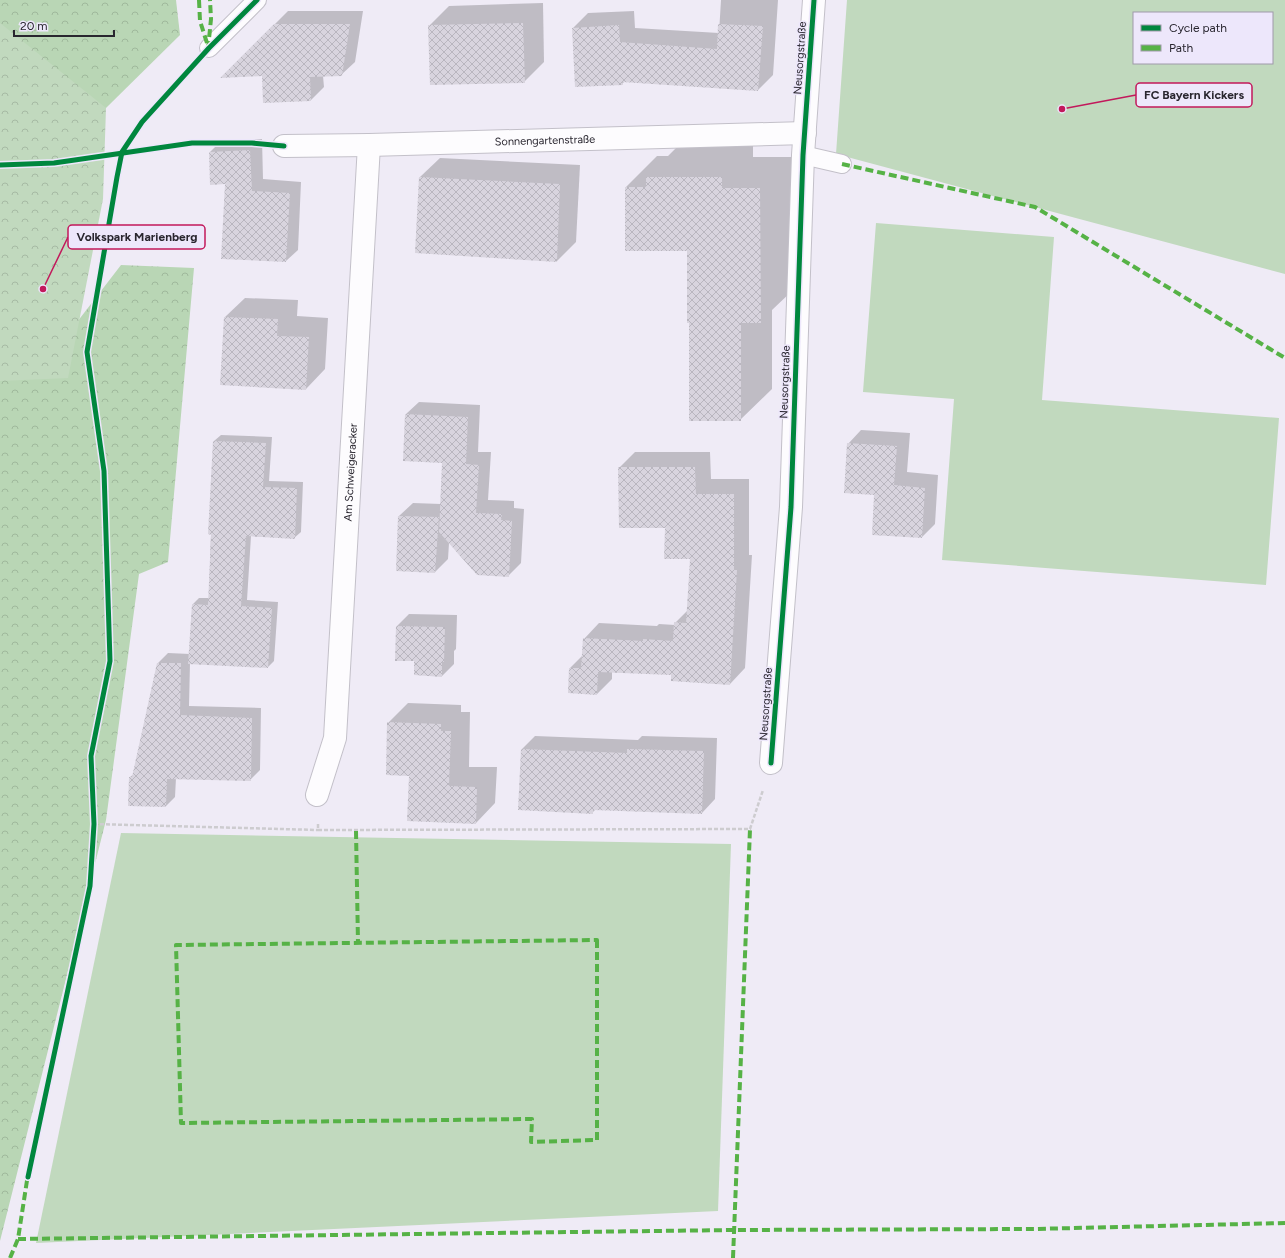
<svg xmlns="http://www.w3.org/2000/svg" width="1285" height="1258" viewBox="0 0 1285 1258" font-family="Figtree,sans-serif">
	<defs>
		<pattern id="forest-crowns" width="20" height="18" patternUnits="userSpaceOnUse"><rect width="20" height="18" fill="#b9d6b5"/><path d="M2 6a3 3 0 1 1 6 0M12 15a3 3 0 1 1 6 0" fill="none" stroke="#9fb89c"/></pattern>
		<pattern id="park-crowns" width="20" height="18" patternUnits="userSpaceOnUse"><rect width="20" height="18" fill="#c1d9be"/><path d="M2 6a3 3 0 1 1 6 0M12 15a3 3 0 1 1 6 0" fill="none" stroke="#a6baa4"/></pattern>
		<pattern id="building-cross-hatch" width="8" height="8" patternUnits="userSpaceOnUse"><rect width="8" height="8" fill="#d8d4de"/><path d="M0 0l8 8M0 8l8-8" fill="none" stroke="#b9b6bf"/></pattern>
	</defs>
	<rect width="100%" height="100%" fill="#efebf6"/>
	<!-- green -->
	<g fill="#c1d9be" fill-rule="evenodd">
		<path d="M847,0H1285V274L836,154ZM1134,13H1272V63H1134Z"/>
		<polygon points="876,223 1054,237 1042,400 1279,418 1266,585 942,560 954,399 863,392"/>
		<polygon points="121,833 731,844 718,1211 36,1243"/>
	</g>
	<!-- forest -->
	<g fill="url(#forest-crowns)">
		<polygon points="0,0 176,0 180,35 106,108 0,99"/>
		<polygon points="121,265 194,268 168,562 139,574 106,820 0,1241 0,356 47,361"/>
	</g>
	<!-- park -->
	<polygon fill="url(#park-crowns)" points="0,23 106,108 103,199 68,378 0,381"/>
	<!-- shadow -->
	<g fill="#0003">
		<polygon points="721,0 778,0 773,75 758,90 625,81 622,84 573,28 588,13 634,11 635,28 719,33"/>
		<polygon points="543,3 544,62 524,82 429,26 449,6"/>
		<polygon points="288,11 363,11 355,62 341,75 323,76 324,87 311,100 263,75 222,77"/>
		<polygon points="262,139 263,179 301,182 298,250 286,261 222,258 226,183 211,184 210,152 222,140"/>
		<polygon points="678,146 753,146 753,157 791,157 792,291 772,310 772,389 740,420 690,322 688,250 626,187 657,156 668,156"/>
		<polygon points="440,158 580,165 576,242 557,261 420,177"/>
		<polygon points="245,298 298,300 297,316 328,318 325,369 306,389 225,317"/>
		<polygon points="419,402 480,405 478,452 491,452 488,500 514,501 514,508 524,509 521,563 508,576 449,543 448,559 435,572 397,570 399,516 413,503 441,504 443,462 406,414"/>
		<polygon points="861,430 910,433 907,472 938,475 935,524 922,537 848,444"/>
		<polygon points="221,435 272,437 269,481 303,482 301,532 294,538 251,536 247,600 278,602 274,661 268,667 190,663 189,706 261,708 260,770 250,780 176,778 175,797 166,806 130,777 134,774 158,663 168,653 190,654 193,604 199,598 209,598 214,441"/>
		<polygon points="635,452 710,452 711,479 749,479 749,555 752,555 745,668 730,684 672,680 672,674 612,672 612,679 597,694 569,692 570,668 583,655 584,639 599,623 657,626 659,624 675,625 675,623 688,610 691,558 619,468"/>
		<polygon points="409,614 457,615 456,649 454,651 454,664 442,676 397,626"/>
		<polygon points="408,703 461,705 461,712 470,712 469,767 497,767 495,803 476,823 410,775 388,723"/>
		<polygon points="535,736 638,740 642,736 717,738 715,799 702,813 596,809 592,813 522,749"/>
	</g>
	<!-- building -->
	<g fill="url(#building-cross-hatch)">
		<polygon points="523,23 525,83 430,85 428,25"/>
		<polygon points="274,24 350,24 342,76 310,77 311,101 263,103 262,76 220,78"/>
		<polygon points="718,24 763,26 758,91 622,82 623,85 575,87 572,28 619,25 620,42 717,49"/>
		<polygon points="250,150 252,191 290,193 286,262 221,259 225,184 210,185 209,152"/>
		<polygon points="419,177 560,184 557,262 415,253"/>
		<polygon points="646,177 722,177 722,188 760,188 761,323 741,323 741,421 689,421 689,323 687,323 687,251 625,251 625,187 646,187"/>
		<polygon points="224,317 278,319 277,336 309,337 306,390 220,385"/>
		<polygon points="405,414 468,417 466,464 479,465 476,513 502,514 501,520 512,521 509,577 477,575 439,532 442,463 403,461"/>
		<polygon points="213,441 266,443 263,487 297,488 295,539 246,536 241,606 272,608 268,668 188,664 192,604 208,605 211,535 208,534"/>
		<polygon points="847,443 897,446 894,485 925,488 922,538 872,535 874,495 844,493"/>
		<polygon points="618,467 695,467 696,494 734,494 734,570 737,570 730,685 671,681 671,675 598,672 597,695 568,693 569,668 581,668 583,638 643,641 643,639 673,641 674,622 686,623 690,559 664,559 665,528 619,528"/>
		<polygon points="398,516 439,517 435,573 396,571"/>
		<polygon points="396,626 445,627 444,662 442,662 442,677 414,675 414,661 395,661"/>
		<polygon points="157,663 181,663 180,715 252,718 251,781 167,779 166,807 128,806 129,777 132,777"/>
		<polygon points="387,722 441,724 441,731 451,731 449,786 477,787 476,824 407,821 409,776 386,775"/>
		<polygon points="521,749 627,753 627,749 704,751 702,814 593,810 593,814 518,810"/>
	</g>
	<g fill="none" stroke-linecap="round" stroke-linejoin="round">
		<defs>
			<g id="lane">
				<polyline points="209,48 257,0"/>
				<polyline points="803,155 842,164"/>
			</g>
			<g id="street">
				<path id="s1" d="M284,146L369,145L805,133"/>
				<polyline points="771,763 791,507 803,155 814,0"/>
				<path id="s2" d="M317,795L335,738L369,145"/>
			</g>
		</defs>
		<!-- lane casing -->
		<use href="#lane" stroke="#c3c0c9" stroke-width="20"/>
		<!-- street casing -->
		<use href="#street" stroke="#c3c0c9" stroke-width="24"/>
		<!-- path -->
		<g stroke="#cdcccf" stroke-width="2.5" stroke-dasharray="4 2" stroke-linecap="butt">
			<polyline points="94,824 318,830"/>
			<polyline points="318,824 318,830 750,829 763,790"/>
		</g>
		<!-- lane -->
		<use href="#lane" stroke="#fdfcfe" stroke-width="18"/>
		<!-- street -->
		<use href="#street" stroke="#fdfcfe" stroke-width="22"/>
		<!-- quiet -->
		<g stroke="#56b246" stroke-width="4" stroke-dasharray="8 4" stroke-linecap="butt">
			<polyline points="199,0 200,21 207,43"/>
			<polyline points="208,49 211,19 210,0"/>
			<polyline points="842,164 1035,207 1285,358"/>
			<polyline points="356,831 358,943"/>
			<polygon points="597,940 597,1140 531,1142 532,1119 181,1123 176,945"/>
			<polyline points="18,1239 734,1230 1034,1229 1285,1223"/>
			<polyline points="10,1258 18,1239 28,1174"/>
			<polyline points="733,1258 750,829"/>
		</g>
		<defs>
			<g id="cycleway">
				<polyline points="0,165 54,163 192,143 252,143 284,146"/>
				<polyline points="771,763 791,507 803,155 814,0"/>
				<polyline points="28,1177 90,886 94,824 91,756 110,661 104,471 87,352 117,177 122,152 142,122 209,48 257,0"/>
			</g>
		</defs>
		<!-- cycleway casing -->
		<use href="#cycleway" stroke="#ede7fb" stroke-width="8"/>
		<!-- cycleway -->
		<use href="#cycleway" stroke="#00873e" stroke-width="5"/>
	</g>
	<g text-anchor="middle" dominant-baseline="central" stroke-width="3" stroke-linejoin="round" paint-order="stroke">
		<!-- street labels -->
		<g font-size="11" fill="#29262f" stroke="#ede7fb">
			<text transform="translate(800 58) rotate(-86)">Neusorgstraße</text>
			<text stroke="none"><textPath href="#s1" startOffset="261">Sonnengartenstraße</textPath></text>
			<text transform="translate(785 382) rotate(-88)">Neusorgstraße</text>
			<text stroke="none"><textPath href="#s2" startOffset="326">Am Schweigeracker</textPath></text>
			<text transform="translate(766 704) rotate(-86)">Neusorgstraße</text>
		</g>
	</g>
	<!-- callouts -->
	<path fill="none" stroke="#c2185b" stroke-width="1.5" d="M1062 109L1136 95M43 289L68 237"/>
	<g fill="#c2185b" stroke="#ede7fb" stroke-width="1.5">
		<circle cx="1062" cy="109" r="4"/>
		<circle cx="43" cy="289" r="4"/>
	</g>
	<g fill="#ede7fb" stroke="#c2185b" stroke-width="1.5">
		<rect x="1136" y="83" width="116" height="24" rx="4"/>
		<rect x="68" y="225" width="137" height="24" rx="4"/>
	</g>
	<g font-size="12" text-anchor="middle" font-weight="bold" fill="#29262f">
		<text x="1194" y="99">FC Bayern Kickers</text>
		<text x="137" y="241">Volkspark Marienberg</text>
	</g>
	<!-- legend -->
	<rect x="1133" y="12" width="140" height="52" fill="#ede7fb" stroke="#9f9aa9"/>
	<rect x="1141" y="25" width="20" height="6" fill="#00873e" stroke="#9f9aa9"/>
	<text x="1169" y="32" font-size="12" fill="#29262f">Cycle path</text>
	<rect x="1141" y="45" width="20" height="6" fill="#56b246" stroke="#9f9aa9"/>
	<text x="1169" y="52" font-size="12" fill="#29262f">Path</text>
	<!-- scale -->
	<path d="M14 30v6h100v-6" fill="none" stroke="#29262f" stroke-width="2"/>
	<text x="20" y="30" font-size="12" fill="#29262f" stroke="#ede7fb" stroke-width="3" paint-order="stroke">20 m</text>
</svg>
